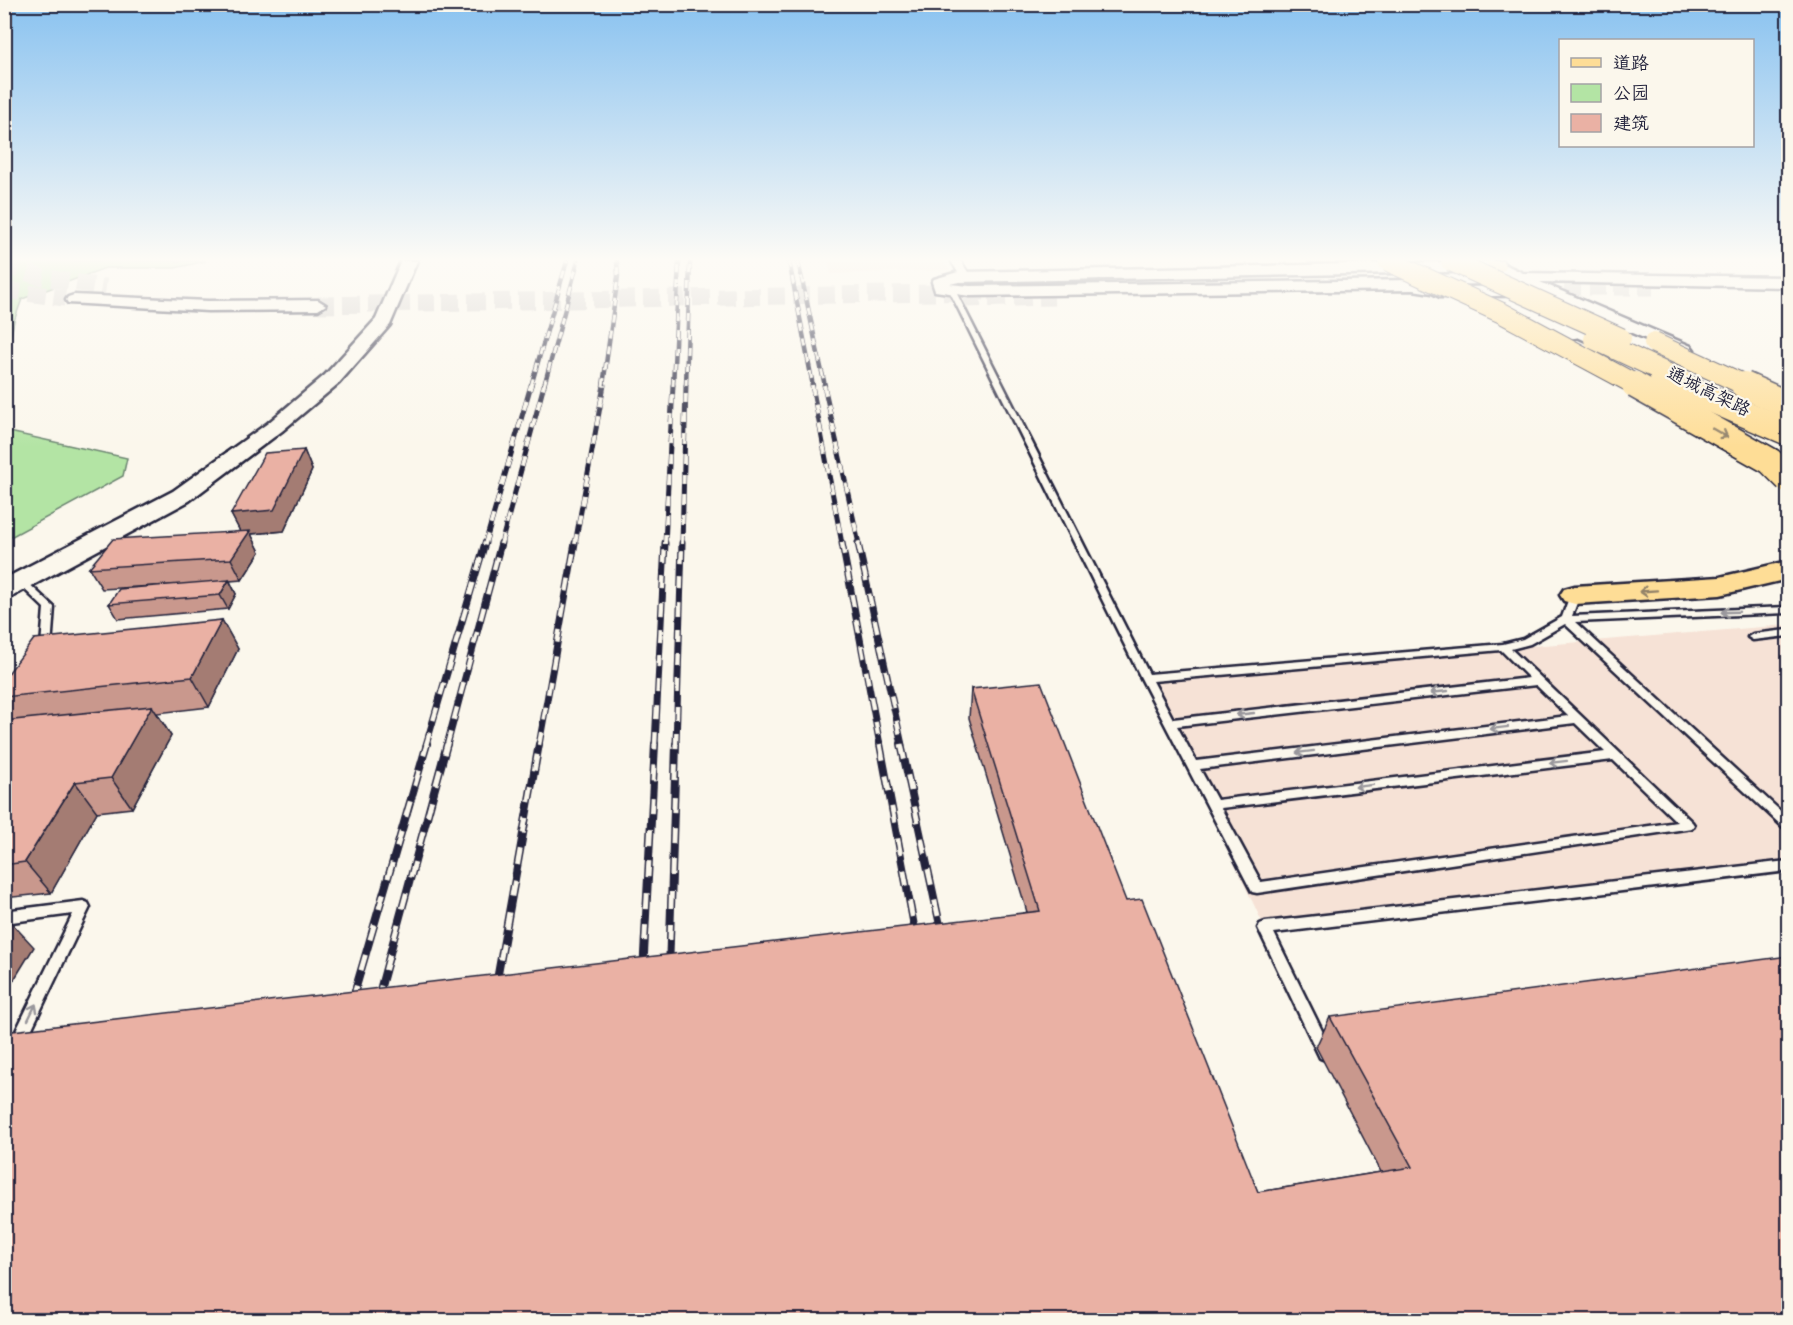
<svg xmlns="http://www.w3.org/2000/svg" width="1793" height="1325" viewBox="0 0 1793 1325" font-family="'Indie Flower','LXGW WenKai TC',sans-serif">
	<rect width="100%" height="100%" fill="#fbf7ec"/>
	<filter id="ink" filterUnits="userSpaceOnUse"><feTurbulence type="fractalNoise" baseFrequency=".0167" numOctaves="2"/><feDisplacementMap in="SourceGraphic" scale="12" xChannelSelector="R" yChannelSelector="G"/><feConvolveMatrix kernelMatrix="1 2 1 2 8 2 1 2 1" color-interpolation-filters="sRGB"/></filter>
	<g filter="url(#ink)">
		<!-- built -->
		<g fill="#f6e2d6">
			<polygon points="828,261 944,261 950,270 831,274"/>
			<polygon points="1788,625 1788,872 1265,928 1146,678"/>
		</g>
		<!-- green -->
		<g fill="#b3e4a4" stroke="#6a8370" stroke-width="1.5">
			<polygon points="5,261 206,261 175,268 105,268 22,299 14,321 5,365"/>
			<polygon points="5,431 127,458 123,476 5,540"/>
		</g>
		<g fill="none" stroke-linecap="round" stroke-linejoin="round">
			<!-- secondary-tunnel -->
			<g stroke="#d0ccc9" stroke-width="17" stroke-dasharray="17 8" stroke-linecap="butt">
				<polyline points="4,264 40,277 106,287"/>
				<polyline points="1514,287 1653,287"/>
				<polyline points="4,290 65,298"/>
				<polyline points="964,299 1054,297"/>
				<polyline points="318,305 984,292"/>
			</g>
			<defs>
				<g id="lane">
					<path d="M950,289L955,290L1149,674L1503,644L1523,639L1562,617L1570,595L1575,592L1580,595L1572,616L1788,607V613L1575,622L1788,818V830L1784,828L1565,624L1530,644L1511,649L1692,822L1694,825L1692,828L1257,893L1252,892L1141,678L949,290ZM1501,650L1529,678L1173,719L1153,681ZM1536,685L1568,716L1196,761L1177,726ZM1575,723L1605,752L1217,800L1200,769ZM1613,760L1677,822L1261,882L1221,808Z"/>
					<polygon points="22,579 25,580 54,607 51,647 47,652 43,653 38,650 41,646 44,608 19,584 17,582 19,580"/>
					<polygon points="1788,630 1788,636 1753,640 1748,637 1753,634"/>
					<polygon points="1788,861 1788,871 1274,933 1333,1053 1330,1058 1325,1060 1320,1058 1258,928 1260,924 1265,922"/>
					<polygon points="83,901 88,903 90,907 23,1047 18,1049 13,1047 10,1042 13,1037 73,914 4,923 4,911"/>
				</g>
				<polygon id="street" points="951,261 961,261 971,277 970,279 962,279"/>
				<g id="secondary">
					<polygon points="401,261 417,261 390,325 339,383 282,431 189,501 13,596 4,598 4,579 173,491 268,423 325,375 376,319"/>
					<path d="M1498,261L1523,273L1788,277V287L1540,282L1691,346L1694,350L1691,354L1685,355L1540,295L1440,297L1432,293L1413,290L970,296L935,291L932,282L934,279L958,272ZM1495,271L1524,286L1459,287L1413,280L970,286L950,284L959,282Z"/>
					<polygon points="74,295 208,301 318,300 326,305 318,310 208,311 68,303 66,300 68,297"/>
					<polygon points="1578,340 1679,386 1682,390 1679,394 1665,394 1572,349 1569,345 1572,341"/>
					<polygon points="1730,413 1788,440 1788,454 1780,453 1723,423 1720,419 1723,415"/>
				</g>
				<path id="primary" d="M1486,261H1503L1506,266L1504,270C1494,272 1491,269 1486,261Z"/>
				<polygon id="highway" points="1788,561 1788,579 1720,595 1575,604 1564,601 1560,595 1564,589 1575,586 1720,577"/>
			</defs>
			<!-- lane casing -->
			<use href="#lane" stroke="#22223b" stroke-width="5"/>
			<!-- street casing -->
			<use href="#street" stroke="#22223b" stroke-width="4"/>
			<!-- secondary casing -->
			<use href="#secondary" stroke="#22223b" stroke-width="5"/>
			<!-- primary casing -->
			<use href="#primary" stroke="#22223b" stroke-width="4"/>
			<!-- highway casing -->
			<use href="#highway" stroke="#22223b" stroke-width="5"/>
			<!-- lane -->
			<use href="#lane" fill="#fbf7ec" fill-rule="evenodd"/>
			<!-- street -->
			<use href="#street" fill="#fbf7ec" fill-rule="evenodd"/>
			<!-- secondary -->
			<use href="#secondary" fill="#fbf7ec" fill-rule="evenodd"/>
			<!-- primary -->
			<use href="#primary" fill="#fedd96" fill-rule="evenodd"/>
			<!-- highway -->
			<use href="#highway" fill="#fedd96" fill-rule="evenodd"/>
			<defs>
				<g id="rail-far4">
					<polyline points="789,261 813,386"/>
					<polyline points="798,261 825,386"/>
					<polyline points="531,386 567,261"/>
					<polyline points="544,386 578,261"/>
					<polyline points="603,386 618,276 617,261"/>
					<polyline points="673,386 679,261"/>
					<polyline points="686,386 690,261"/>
				</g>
				<g id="rail-far3">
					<polyline points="812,385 842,544"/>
					<polyline points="824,385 859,544"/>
					<polyline points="485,544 531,385"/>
					<polyline points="501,544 544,385"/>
					<polyline points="575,544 604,385"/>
					<polyline points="665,544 673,385"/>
					<polyline points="682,544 686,385"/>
				</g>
				<g id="rail-far2">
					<polyline points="842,543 880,745"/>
					<polyline points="858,543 902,745"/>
					<polyline points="426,745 485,543"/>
					<polyline points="447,745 501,543"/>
					<polyline points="539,745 575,543"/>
					<polyline points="655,745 665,543"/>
					<polyline points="676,745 682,543"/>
				</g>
				<g id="rail-far1">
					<polyline points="880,744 917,942"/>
					<polyline points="901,744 943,939"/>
					<polyline points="669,972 676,744"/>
					<polyline points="643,973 655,744"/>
					<polyline points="495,991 539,744"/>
					<polyline points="352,1001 427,744"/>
					<polyline points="377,1001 447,744"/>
				</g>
				<g id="rail">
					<polyline points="376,1005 378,999"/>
					<polyline points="350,1007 352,999"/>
				</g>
			</defs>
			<!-- rail-far4 casing -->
			<use href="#rail-far4" stroke="#22223b" stroke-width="4.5"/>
			<!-- rail-far3 casing -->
			<use href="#rail-far3" stroke="#22223b" stroke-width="5"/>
			<!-- rail-far2 casing -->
			<use href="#rail-far2" stroke="#22223b" stroke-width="7"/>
			<!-- rail-far1 casing -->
			<use href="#rail-far1" stroke="#22223b" stroke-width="8"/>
			<!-- rail casing -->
			<use href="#rail" stroke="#22223b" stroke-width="9"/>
			<!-- rail-far4 -->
			<use href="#rail-far4" stroke="#fbf7ec" stroke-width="3" stroke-dasharray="8" stroke-linecap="butt"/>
			<!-- rail-far3 -->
			<use href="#rail-far3" stroke="#fbf7ec" stroke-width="4" stroke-dasharray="10" stroke-linecap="butt"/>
			<!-- rail-far2 -->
			<use href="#rail-far2" stroke="#fbf7ec" stroke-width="4.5" stroke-dasharray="13" stroke-linecap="butt"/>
			<!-- rail-far1 -->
			<use href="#rail-far1" stroke="#fbf7ec" stroke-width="5" stroke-dasharray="16" stroke-linecap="butt"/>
			<!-- rail -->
			<use href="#rail" stroke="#fbf7ec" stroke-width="7" stroke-dasharray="21" stroke-linecap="butt"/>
			<defs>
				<g id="highway-bridge-far1">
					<polyline points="1388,261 1502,313 1638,386"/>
					<polyline points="1451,261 1621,338"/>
					<polyline points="1594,339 1683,381"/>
					<polyline points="1654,343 1747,386"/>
					<polyline points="1660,377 1681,386"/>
				</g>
				<g id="highway-bridge">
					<polyline points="1635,385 1770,461 1788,479"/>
					<polyline points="1678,385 1788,432"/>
					<polyline points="1744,385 1788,405"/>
				</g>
			</defs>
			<!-- highway-bridge-far1 casing -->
			<use href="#highway-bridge-far1" stroke="#22223b" stroke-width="22" stroke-linecap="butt"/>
			<!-- highway-bridge casing -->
			<use href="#highway-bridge" stroke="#22223b" stroke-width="29" stroke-linecap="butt"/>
			<!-- highway-bridge-far1 -->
			<use href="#highway-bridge-far1" stroke="#fedd96" stroke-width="20"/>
			<!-- highway-bridge -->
			<use href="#highway-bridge" stroke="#fedd96" stroke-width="26"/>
		</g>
		<!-- wall -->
		<g fill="#c9988d" stroke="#22223b" stroke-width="1.5">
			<polygon points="304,450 312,470 284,531 251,534 260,552 242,580 230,581 236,594 228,609 118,619 109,604 171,585 102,589 89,568 240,531 231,514"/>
			<polygon points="222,620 238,649 209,707 157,713 171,736 132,808 97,812 51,893 4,898 4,721 7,721 4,717 4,679"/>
			<polygon points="971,689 1126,901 1258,1192 1381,1172 1316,1047 1330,1017 1788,1320 4,1320 1027,912 969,718"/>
		</g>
		<!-- shaded-wall -->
		<g fill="#a47c73" stroke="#22223b" stroke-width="1.5">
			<polygon points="304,450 312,470 284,531 251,534 260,552 242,580 231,559 242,535 231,514"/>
			<polygon points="229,580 236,594 228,609 220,595"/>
			<polygon points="222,620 238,649 209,707 192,677"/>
			<polygon points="152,706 171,736 132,808 111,778"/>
			<polygon points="75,782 97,812 51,893 25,862"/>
			<polygon points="6,917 34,947 4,996 4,919"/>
		</g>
		<!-- building -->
		<g fill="#eab1a4" stroke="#22223b" stroke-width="1.5">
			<polygon points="304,450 274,510 231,514 265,453"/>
			<polygon points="250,531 231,559 89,568 113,539"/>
			<polygon points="229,580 220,595 109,604 119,589"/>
			<polygon points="222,620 192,677 4,697 4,679 34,639"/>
			<polygon points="1041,682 1126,901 1142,899 1258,1192 1412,1167 1330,1017 1788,956 1788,1320 4,1320 4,1032 1040,911 971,689"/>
			<polygon points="152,706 111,778 75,782 25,862 4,865 4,721"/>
		</g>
		<!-- one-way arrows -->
		<defs><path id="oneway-shaft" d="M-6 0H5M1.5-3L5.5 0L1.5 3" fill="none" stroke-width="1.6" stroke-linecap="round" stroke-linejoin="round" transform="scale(1.5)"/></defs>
		<g stroke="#908068">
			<use href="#oneway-shaft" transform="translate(1720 433) rotate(30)"/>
			<use href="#oneway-shaft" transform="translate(1648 591) rotate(176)"/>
		</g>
		<g stroke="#99979c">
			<use href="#oneway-shaft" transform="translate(1730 612) rotate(178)"/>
			<use href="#oneway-shaft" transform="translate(1439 692) rotate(174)"/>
			<use href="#oneway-shaft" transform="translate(1245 714) rotate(174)"/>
			<use href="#oneway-shaft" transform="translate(1499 728) rotate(173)"/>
			<use href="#oneway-shaft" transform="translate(1305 752) rotate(173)"/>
			<use href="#oneway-shaft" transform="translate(1558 762) rotate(173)"/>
			<use href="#oneway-shaft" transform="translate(1364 786) rotate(173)"/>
			<use href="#oneway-shaft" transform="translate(32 1012) rotate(-64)"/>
		</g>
	</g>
	<!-- sky -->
	<linearGradient id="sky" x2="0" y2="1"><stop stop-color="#89c2f0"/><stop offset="0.58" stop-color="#fdfbf6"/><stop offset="1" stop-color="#fdfbf6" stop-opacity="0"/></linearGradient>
	<rect width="1793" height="447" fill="url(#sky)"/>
	<g text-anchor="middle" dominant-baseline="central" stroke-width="4.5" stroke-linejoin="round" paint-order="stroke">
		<!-- far-street labels -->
		<g font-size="18" fill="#22223b" stroke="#fbf7ec">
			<text transform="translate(1708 393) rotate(26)">通城高架路</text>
		</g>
	</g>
	<!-- margin -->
	<rect width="1793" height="1325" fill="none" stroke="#fbf7ec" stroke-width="24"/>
	<rect x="12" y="12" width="1769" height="1301" fill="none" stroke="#22223b" stroke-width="2" filter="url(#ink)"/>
	<!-- legend -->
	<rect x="1559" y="39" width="195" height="108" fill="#fbf7ec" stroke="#a4a2a5" stroke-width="1.5"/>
	<rect x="1571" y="58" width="30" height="9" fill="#fedd96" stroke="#a4a2a5" stroke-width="1.5"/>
	<text x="1613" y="69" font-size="18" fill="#22223b">道路</text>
	<rect x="1571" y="84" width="30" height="18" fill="#b3e4a4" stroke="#a4a2a5" stroke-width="1.5"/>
	<text x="1613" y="99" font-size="18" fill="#22223b">公园</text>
	<rect x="1571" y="114" width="30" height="18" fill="#eab1a4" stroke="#a4a2a5" stroke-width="1.5"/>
	<text x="1613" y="129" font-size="18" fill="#22223b">建筑</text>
</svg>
